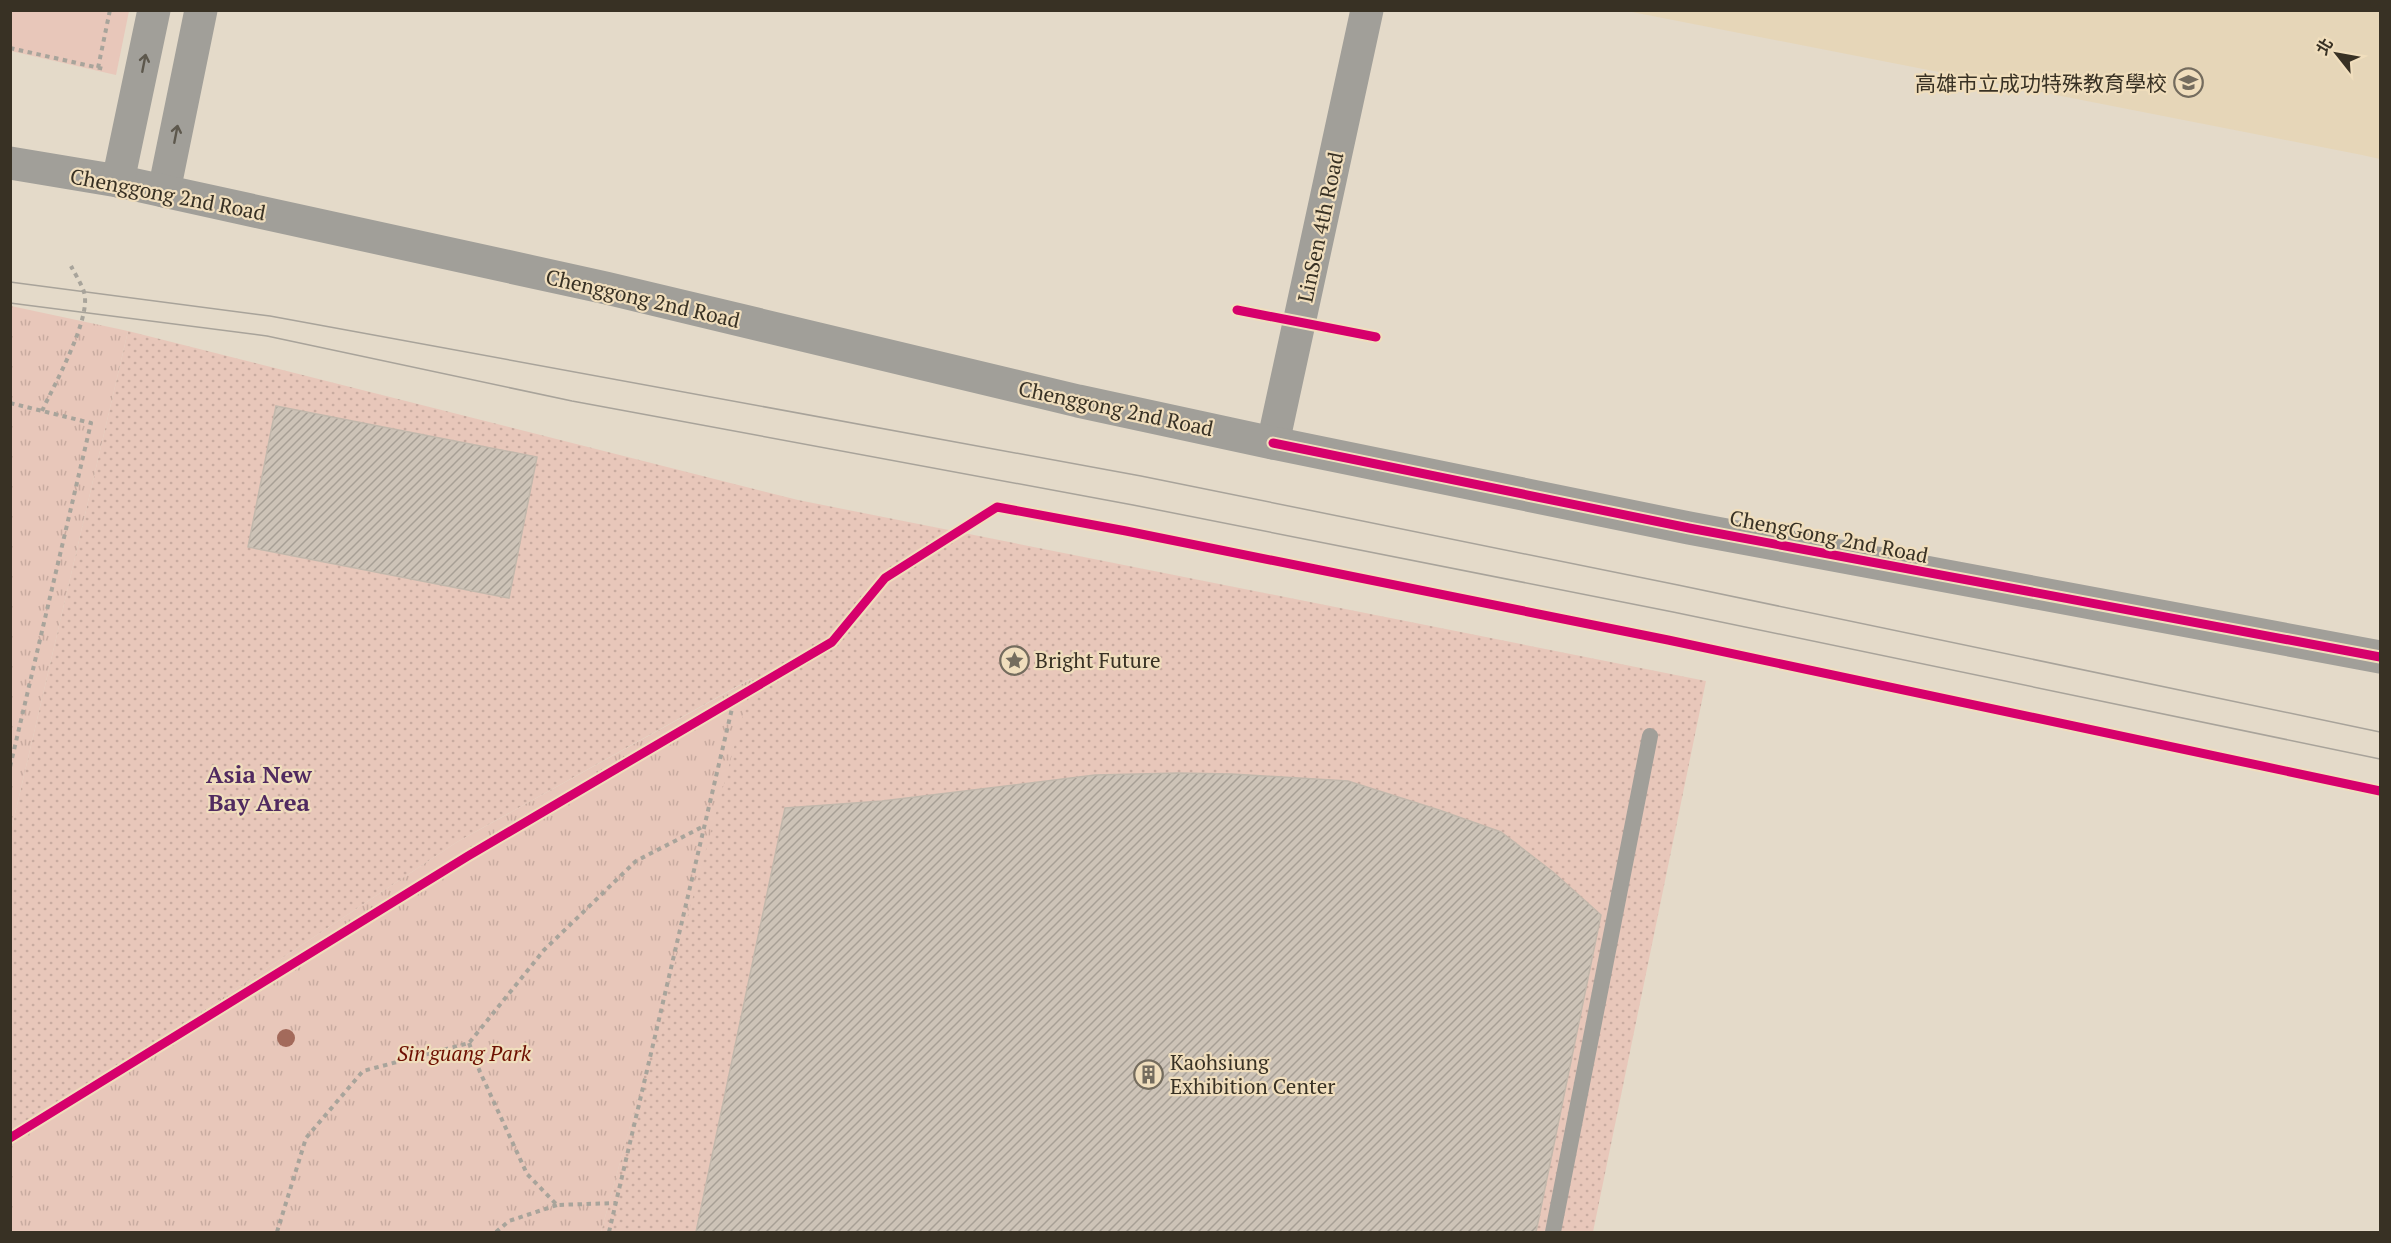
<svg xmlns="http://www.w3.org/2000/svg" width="2391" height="1243" viewBox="0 0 2391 1243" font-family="'PT Serif','Noto Sans TC',serif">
	<defs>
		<pattern id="grass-dots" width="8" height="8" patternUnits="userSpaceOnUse" patternTransform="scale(1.5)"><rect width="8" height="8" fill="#e8c7ba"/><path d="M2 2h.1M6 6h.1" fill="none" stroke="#c8aba0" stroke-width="1.8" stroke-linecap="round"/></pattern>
		<pattern id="park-tufts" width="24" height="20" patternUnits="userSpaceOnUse" patternTransform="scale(1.5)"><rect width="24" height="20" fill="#e8c7ba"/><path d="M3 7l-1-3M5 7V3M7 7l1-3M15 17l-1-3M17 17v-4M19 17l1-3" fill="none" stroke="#c8aba0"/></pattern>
		<pattern id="building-hatch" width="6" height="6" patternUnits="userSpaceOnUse" patternTransform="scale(1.5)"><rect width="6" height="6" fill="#cdc3b7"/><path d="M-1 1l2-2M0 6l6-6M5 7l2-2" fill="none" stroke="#a79f95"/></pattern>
	</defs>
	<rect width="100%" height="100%" fill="#e4dac9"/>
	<!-- built -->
	<polygon fill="#e6d6b8" points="1627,11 2380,11 2380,159 2362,155"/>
	<!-- grass -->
	<polygon fill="url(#grass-dots)" points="128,331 798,500 1706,681 1593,1232 601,1232 752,678 457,842 11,1138 11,831"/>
	<!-- park -->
	<g fill="url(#park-tufts)">
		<polygon points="11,306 128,331 11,831 10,306"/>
		<polygon points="753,678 601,1232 11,1232 11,1138 457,842"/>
	</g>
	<!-- garden -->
	<polygon fill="#e8c7ba" points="11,10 129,11 116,75 11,51"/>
	<!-- building -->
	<g fill="url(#building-hatch)" stroke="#c2b8ac" stroke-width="1.5">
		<polygon points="276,406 537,457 509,598 248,547"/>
		<polygon points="1178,773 1232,774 1348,781 1439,810 1501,832 1553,872 1601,915 1536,1232 696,1232 785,808 882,801 1095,775"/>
	</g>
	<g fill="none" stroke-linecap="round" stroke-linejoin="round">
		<!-- path -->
		<g stroke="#a8a49b" stroke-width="4" stroke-dasharray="4.5 4.5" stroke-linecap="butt">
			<polyline points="10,48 104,69"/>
			<polyline points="98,68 110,10"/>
			<polyline points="10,403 91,423 10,767"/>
			<path d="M42,411C54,385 92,318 84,292C81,283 75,274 71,266"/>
			<polyline points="469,1043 480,1072 527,1174 557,1205 616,1203"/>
			<polyline points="277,1232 306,1138 363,1071 469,1043 544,950 636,861 704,826"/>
			<polyline points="496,1232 509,1221 557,1205"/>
			<polyline points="609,1232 734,700"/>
		</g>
		<!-- service -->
		<polyline stroke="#a19f99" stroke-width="16" points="1553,1232 1650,736"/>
		<!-- minor -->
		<g stroke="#a19f99" stroke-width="33">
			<polyline points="164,191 201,10"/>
			<polyline points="1273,443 1367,10"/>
		</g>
		<!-- tertiary -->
		<g stroke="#a19f99" stroke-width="33">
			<polyline points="10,163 118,181 606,288 1078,401 1273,443 1689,528 2380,657"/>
			<polyline points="118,181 154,10"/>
		</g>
		<!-- tram -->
		<g stroke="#a8a39a" stroke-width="1.5">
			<polyline points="10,282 270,316 1141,476 1678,585 2380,732"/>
			<polyline points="10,303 267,336 572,401 1133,505 1673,612 2380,759"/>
		</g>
		<defs>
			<g id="cycleway">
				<polyline points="1237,310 1376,337"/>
				<polyline points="1273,443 1689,528 2380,657"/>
				<polyline points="10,1138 468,856 832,642 885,578 997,507 1126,531 1668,640 2380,791"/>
			</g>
		</defs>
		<!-- cycleway casing -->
		<use href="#cycleway" stroke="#f0debd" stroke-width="13"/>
		<!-- cycleway -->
		<use href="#cycleway" stroke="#d6006c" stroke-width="9"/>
	</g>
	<!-- trees -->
	<circle fill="#a36a5b" cx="286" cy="1038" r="9"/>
	<!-- one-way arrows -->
	<defs><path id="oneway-shaft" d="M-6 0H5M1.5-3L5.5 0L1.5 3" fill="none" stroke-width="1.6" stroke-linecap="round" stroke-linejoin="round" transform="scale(1.5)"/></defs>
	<g stroke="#5d584d">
		<use href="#oneway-shaft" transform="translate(144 63) rotate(-79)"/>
		<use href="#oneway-shaft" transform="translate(176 134) rotate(-79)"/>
	</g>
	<!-- icons -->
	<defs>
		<symbol id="school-ring" viewBox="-11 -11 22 22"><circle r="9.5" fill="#f0debd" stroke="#746c5e" stroke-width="1.5"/><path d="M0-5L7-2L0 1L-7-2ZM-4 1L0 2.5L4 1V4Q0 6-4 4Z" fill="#746c5e"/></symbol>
		<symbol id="sight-ring" viewBox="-11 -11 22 22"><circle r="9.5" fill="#f0debd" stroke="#746c5e" stroke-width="1.5"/><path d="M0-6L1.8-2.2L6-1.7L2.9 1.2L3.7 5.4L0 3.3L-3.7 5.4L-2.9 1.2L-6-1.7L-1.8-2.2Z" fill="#746c5e"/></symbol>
		<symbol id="building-ring" viewBox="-11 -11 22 22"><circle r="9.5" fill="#f0debd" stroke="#746c5e" stroke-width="1.5"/><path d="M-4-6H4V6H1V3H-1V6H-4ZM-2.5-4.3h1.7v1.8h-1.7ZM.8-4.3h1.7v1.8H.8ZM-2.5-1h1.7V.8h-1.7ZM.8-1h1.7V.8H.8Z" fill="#746c5e"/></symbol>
	</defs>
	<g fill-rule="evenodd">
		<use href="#school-ring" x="2172" y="66" width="33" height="33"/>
		<use href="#sight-ring" x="998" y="644" width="33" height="33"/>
		<use href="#building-ring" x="1132" y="1058" width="33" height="33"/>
	</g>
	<g text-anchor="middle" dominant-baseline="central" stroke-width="4.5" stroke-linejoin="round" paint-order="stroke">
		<!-- poi labels -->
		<g font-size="21" fill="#383124" stroke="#f0debd" text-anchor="start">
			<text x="2167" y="83" text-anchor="end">高雄市立成功特殊教育學校</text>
			<text x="1035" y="660">Bright Future</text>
			<text x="1170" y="1062">Kaohsiung<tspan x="1170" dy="24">Exhibition Center</tspan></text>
		</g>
		<!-- street labels -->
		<g font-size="21" fill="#383124" stroke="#f0debd">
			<text transform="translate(168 194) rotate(11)">Chenggong 2nd Road</text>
			<text transform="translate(1320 227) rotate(-78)">LinSen 4th Road</text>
			<text transform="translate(643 298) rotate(13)">Chenggong 2nd Road</text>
			<text transform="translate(1116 408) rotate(12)">Chenggong 2nd Road</text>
			<text transform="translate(1829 536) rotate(11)">ChengGong 2nd Road</text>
		</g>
		<!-- park labels -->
		<g font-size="21" font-style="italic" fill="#6d0f01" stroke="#f0debd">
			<text x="464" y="1053">Sin'guang Park</text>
		</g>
		<!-- quarter labels -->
		<g font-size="24" font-weight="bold" fill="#502a60" stroke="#f0debd">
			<text x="259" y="774">Asia New<tspan x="259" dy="28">Bay Area</tspan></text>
		</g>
	</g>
	<!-- border -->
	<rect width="2391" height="1243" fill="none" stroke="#383124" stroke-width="24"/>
	<!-- north arrow -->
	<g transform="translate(2337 54) rotate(301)" stroke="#f0debd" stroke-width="4.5" paint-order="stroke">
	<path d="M0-4.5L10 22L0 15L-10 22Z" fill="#383124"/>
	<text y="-9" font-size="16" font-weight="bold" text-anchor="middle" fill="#383124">北</text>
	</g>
</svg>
